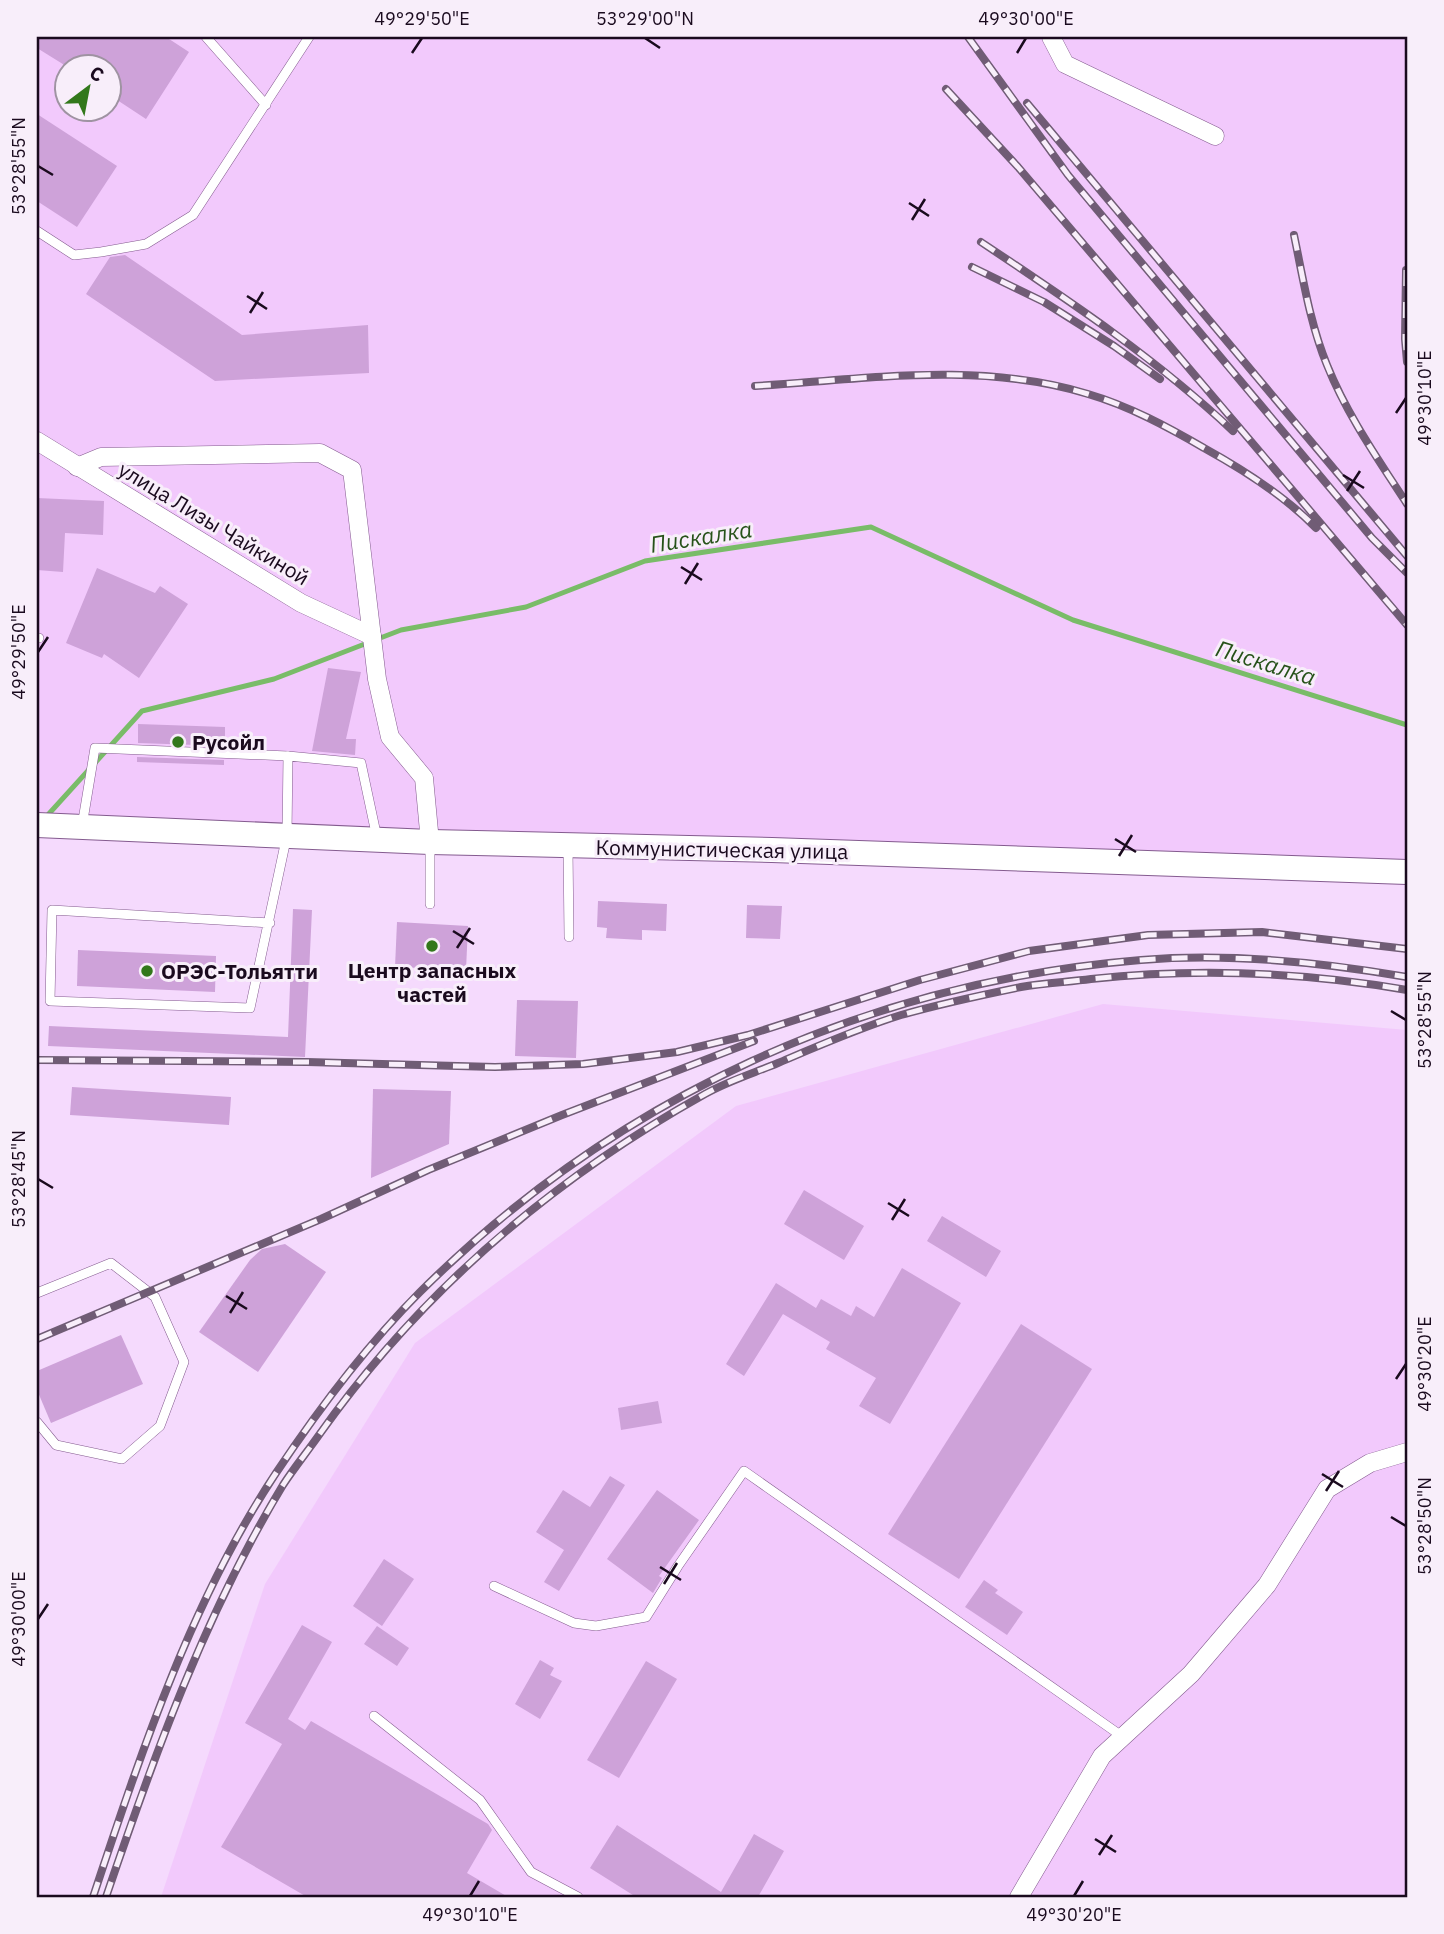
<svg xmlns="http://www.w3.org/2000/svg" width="1444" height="1934" viewBox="0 0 1444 1934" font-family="'IBM Plex Sans',sans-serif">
	<rect width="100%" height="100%" fill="#f5dafd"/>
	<!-- built -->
	<g fill="#f2c9fc" fill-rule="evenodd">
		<path d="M37,37H1407V869L37,818ZM66,66H108V108H66Z"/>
		<polygon points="1103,1004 1407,1030 1407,1897 161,1897 265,1584 415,1343 736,1106"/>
	</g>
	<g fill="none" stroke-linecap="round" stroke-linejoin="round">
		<!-- stream -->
		<polyline stroke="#79bc68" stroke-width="5" points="46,817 142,711 274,679 401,630 526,607 645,561 871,527 1073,620 1407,725"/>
	</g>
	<!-- building -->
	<g fill="#cea2d9">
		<polygon points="37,37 166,37 189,52 146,119 108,94 108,66 66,66 37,48"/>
		<polygon points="37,114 117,166 77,227 37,201"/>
		<polygon points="125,255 242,335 368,325 369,373 215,381 86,294 110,257"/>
		<polygon points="37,498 104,501 103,535 65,533 63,572 37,570"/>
		<polygon points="97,568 155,593 160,586 188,604 139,678 104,654 102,658 66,643"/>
		<polygon points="328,668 361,672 346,739 356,739 355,755 312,751"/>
		<polygon points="138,724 225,727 225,746 138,743"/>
		<polygon points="137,757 224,760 224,765 137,762"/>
		<polygon points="598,901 667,904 666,931 642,930 642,940 606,938 607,928 597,927"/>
		<polygon points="747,905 782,906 780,939 746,938"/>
		<polygon points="293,909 312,910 305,1057 48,1046 49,1026 288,1037"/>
		<polygon points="397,922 468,926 466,970 395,967"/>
		<polygon points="78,950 216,956 215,992 77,986"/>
		<polygon points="517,1000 578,1001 576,1058 515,1056"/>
		<polygon points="72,1087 231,1097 229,1125 70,1115"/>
		<polygon points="373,1089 451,1091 449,1144 371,1178"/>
		<polygon points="804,1190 864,1226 844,1260 784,1224"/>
		<polygon points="942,1216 1001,1251 986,1277 927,1241"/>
		<polygon points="285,1244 326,1272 258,1372 199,1332 250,1260 262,1249"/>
		<polygon points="902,1268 961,1303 890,1424 859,1406 876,1378 826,1349 830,1342 783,1314 744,1376 726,1364 776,1283 816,1308 821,1299 851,1316 856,1306 874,1317"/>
		<polygon points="1021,1324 1092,1369 959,1579 888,1534"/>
		<polygon points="121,1335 143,1384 51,1423 37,1390 37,1371"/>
		<polygon points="658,1401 662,1423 621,1430 618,1408"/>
		<polygon points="610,1476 625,1485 559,1591 544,1582 564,1550 536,1532 563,1490 590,1507"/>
		<polygon points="657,1490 699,1520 659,1576 662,1578 653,1593 607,1559"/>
		<polygon points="384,1559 414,1579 382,1626 353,1606"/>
		<polygon points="984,1580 998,1590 995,1593 1023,1612 1007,1635 965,1607"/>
		<polygon points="302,1625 332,1642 288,1719 305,1730 311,1721 488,1824 492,1830 467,1873 508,1897 307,1897 221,1847 282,1744 245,1723"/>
		<polygon points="377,1626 409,1648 397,1666 364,1644"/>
		<polygon points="540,1660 554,1668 550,1675 562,1681 540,1719 515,1704"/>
		<polygon points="646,1661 677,1679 619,1778 587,1760"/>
		<polygon points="617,1825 721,1892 754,1834 784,1851 758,1897 636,1897 590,1868"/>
	</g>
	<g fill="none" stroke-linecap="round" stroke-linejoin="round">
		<defs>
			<g id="service">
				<polyline points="206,37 266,105"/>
				<polyline points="37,231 74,255 101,252 146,244 193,215 309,37"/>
				<polyline points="37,638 39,638"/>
				<polyline points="82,826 95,748 288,756"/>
				<polyline points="568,848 569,937"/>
				<polyline points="430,904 430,843"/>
				<polyline points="270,923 52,910 50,1001 250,1008 287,835 288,756 361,763 377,838"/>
				<polyline points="37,1293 111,1263 155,1297 184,1362 160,1426 122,1459 56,1445 37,1422"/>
				<polyline points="494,1586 574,1623 596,1626 646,1617 678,1566 744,1471 1123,1737"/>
				<polyline points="374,1716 480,1800 531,1872 578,1897"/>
			</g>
			<g id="minor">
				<polyline points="1051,37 1065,64 1215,136"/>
				<polyline points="37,441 301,603 372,636"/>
				<polyline points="77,467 101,457 320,453 352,470 377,679 390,737 424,778 430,842"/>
				<polyline points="1019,1897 1102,1756 1191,1674 1267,1585 1327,1489 1370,1463 1407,1452"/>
			</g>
			<polyline id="secondary" points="37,825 430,842 772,850 1407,872"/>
		</defs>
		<!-- service casing -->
		<use href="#service" stroke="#845b8f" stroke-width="10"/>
		<!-- minor casing -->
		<use href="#minor" stroke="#845b8f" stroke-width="19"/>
		<!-- secondary casing -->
		<use href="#secondary" stroke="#845b8f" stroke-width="26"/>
		<!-- service -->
		<use href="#service" stroke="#fff" stroke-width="9"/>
		<!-- minor -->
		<use href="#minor" stroke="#fff" stroke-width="18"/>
		<!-- secondary -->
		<use href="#secondary" stroke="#fff" stroke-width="24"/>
		<defs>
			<g id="rail">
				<polyline points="968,37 1068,175 1372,538 1407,573"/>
				<polyline points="946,89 1018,167 1407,625"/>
				<polyline points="1027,103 1407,556"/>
				<path d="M1294,235C1303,278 1310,324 1327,365C1347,415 1378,459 1407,504"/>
				<path d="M981,242C1071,302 1154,357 1233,431"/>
				<polyline points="972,267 1044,302 1114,346 1160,379"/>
				<polyline points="1406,270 1405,339 1407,362"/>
				<path d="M755,386C865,379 981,361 1088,394C1129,406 1168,427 1204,448C1242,469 1286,497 1316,528"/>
				<polyline points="37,1060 307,1062 495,1067 583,1064 677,1052 748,1035 920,980 1029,951 1148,935 1262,932 1407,949"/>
				<polyline points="37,1339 321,1219 428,1170 562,1115 754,1041"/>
				<path d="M93,1897C141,1753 191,1601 276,1473C318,1410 367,1345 420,1292C615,1098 867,982 1141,960C1228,953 1321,962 1407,977"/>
				<path d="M106,1897C154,1756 205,1614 283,1485C294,1468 307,1452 319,1435C421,1291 551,1180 705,1094C728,1081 754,1073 778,1063C818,1046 859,1028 901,1015C940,1004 982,995 1021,987C1044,983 1068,982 1091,979C1197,968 1303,972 1407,990"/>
			</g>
		</defs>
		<!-- rail casing -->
		<use href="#rail" stroke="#705c75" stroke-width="8"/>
		<!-- rail -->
		<use href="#rail" stroke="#f8eefa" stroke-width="5" stroke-dasharray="16" stroke-linecap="butt"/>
	</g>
	<!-- ticks -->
	<path fill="none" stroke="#1a0a1e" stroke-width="2.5" d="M645,38L660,48M412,53L422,38M1017,53L1026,38M38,166L53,175M909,203L929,216M912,220L925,199M247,296L267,309M250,313L263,292M1396,413L1406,398M1343,475L1364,488M1347,491L1360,471M681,567L702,580M685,584L698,563M38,652L48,637M1115,839L1136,852M1119,856L1132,835M453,931L474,944M457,948L470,928M1391,1011L1406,1020M38,1179L53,1188M888,1203L909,1216M892,1220L905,1199M226,1296L247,1309M230,1313L243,1292M1396,1379L1406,1364M1322,1474L1343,1487M1326,1491L1339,1471M1391,1517L1406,1526M660,1567L681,1580M664,1584L677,1563M38,1619L48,1604M1095,1839L1116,1852M1099,1855L1112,1835M470,1896L479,1881M1074,1896L1083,1881"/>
	<!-- markers -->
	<g fill="#32781b" stroke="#f8eefa" stroke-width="2.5">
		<circle cx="178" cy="742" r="7"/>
		<circle cx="432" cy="946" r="7"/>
		<circle cx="147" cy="971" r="7"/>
	</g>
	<g text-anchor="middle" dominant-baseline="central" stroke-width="6" stroke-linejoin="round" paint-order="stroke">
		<!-- street labels -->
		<g font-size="21" fill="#1a0a1e" stroke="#f8eefa">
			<text transform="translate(214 523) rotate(31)">улица Лизы Чайкиной</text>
			<text transform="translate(722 849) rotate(1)">Коммунистическая улица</text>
		</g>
		<!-- poi labels -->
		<g font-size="21" font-weight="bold" fill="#1a0a1e" stroke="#f8eefa" text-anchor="start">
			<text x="192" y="742">Русойл</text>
			<text x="432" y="970" text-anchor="middle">Центр запасных<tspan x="432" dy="24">частей</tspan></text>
			<text x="161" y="971">ОРЭС-Тольятти</text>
		</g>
		<!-- water labels -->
		<g font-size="23" font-style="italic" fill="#265219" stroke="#f8eefa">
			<text transform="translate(701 536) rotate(-9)">Пискалка</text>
			<text transform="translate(1266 662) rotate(17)">Пискалка</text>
		</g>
	</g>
	<!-- border -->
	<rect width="1444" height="1934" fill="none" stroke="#f8eefa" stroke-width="77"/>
	<!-- north arrow -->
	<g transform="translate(88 88) rotate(32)"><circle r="33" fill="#f8eefa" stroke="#9f93a2" stroke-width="2"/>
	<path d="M0-5L12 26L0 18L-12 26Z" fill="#32781b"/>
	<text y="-10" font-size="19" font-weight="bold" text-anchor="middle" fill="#1a0a1e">С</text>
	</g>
	<rect x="38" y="38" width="1368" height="1858" fill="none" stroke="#1a0a1e" stroke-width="2.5"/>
	<g font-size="18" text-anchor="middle" fill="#1a0a1e">
		<text x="422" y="25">49°29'50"E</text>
		<text x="645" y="25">53°29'00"N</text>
		<text x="1026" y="25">49°30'00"E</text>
		<text transform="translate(19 166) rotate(-90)" y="6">53°28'55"N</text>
		<text transform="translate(1425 398) rotate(-90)" y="6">49°30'10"E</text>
		<text transform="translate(19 652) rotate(-90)" y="6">49°29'50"E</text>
		<text transform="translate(1425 1020) rotate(-90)" y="6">53°28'55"N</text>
		<text transform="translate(19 1179) rotate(-90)" y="6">53°28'45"N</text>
		<text transform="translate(1425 1364) rotate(-90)" y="6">49°30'20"E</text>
		<text transform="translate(1425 1526) rotate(-90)" y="6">53°28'50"N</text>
		<text transform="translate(19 1619) rotate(-90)" y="6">49°30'00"E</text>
		<text x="470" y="1921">49°30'10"E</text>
		<text x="1074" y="1921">49°30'20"E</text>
	</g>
</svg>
